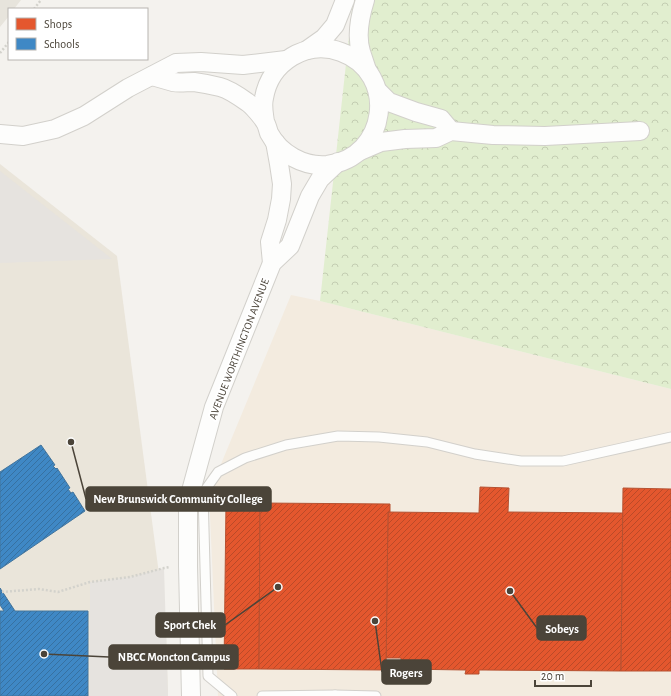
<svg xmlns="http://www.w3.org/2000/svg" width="671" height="696" viewBox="0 0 671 696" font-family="'Alegreya Sans',sans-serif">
	<defs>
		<pattern id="forest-crowns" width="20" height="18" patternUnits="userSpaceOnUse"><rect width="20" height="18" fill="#e1eecf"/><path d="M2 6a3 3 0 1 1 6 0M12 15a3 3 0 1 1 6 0" fill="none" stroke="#c3cdb2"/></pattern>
		<pattern id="shops-hatch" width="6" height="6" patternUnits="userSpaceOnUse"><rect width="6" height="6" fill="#e4572e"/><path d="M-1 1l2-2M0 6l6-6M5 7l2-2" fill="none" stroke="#bb4a28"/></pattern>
		<pattern id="schools-hatch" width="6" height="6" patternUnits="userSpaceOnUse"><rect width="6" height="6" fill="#3f88c5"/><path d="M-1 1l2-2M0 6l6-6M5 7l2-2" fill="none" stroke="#3771a1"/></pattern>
	</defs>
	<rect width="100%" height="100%" fill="#f4f2ee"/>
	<!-- residential -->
	<polygon fill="#e7e4dc" points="0,0 21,0 14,9 9,9 9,16 0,27"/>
	<!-- commercial -->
	<polygon fill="#f3ebdf" points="291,295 320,301 671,389 671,696 218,696 209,493"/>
	<!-- education -->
	<polygon fill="#eae5da" points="0,164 117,256 166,627 168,696 0,696"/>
	<!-- forest -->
	<polygon fill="url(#forest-crowns)" points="353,0 671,0 671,389 320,301"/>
	<!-- parking -->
	<g fill="#e6e3df">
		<polygon points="0,171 102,251 112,259 0,263"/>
		<polygon points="164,568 168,696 90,696 90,582 130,577"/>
	</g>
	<!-- shops -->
	<g fill="url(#shops-hatch)" stroke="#b65131">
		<polygon points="480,487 509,488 508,512 623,513 621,671 484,670 479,670 479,674 465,674 466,670 401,669 401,658 386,658 388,512 479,513"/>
		<polygon points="623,488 671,489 671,671 621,671"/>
		<polygon points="226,503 260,503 259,669 224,669"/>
		<polygon points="260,503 390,504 390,512 388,512 386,670 259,669"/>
	</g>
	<!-- schools -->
	<g fill="url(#schools-hatch)" stroke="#43749b">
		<polygon points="41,445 55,465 53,466 56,469 57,468 70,488 68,489 71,493 73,492 85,511 0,569 0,472"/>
		<polygon points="0,588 15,611 88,611 88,696 0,696 0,611 4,611 0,605"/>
	</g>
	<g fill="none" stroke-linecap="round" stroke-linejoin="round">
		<defs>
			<g id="lane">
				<polyline points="232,696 208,676 203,493 218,472 245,458 286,445 338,436 379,437 427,442 475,454 521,461 563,461 671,437"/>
				<polyline points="262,696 335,695"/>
				<polyline points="335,696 335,695 376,696"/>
			</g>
			<g id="street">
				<path d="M365,0C360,16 356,36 361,52C363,58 365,64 367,70"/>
				<polyline points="307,50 324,38 335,25 345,0"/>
				<path d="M152,76C159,78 166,80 173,82C179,83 187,82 194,82C202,83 212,85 220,87C228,89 240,97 247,102C252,105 262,117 265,122C267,125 268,130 269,133C280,154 304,167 327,165C388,158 399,73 341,52C307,39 270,62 264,98C262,106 264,114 265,122"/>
				<polyline points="378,91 389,102 416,112 441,119 451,131"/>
				<polyline points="0,134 23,136 55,129 84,116 128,88 176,63 201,62 243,65 286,60"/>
				<polyline points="360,151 381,142 405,139 436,138 451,131 493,135 545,136 640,131"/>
				<polyline points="272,263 270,242 277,220 281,199 282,184 279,164 275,142"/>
				<polyline points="191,696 188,566 188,502 214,407 272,263 290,246 310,196 320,179 338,162"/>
			</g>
		</defs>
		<!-- lane casing -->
		<use href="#lane" stroke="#d2d0cb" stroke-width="11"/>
		<!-- street casing -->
		<use href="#street" stroke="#d2d0cb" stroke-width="20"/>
		<!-- path -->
		<g stroke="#d3d2cc" stroke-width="2.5" stroke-dasharray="2 2" stroke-linecap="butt">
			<polyline points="34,9 41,0"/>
			<polyline points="0,53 9,42"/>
			<polyline points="2,592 39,589 58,592 90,582 130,577 164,568 170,567"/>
		</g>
		<!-- lane -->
		<use href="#lane" stroke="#fdfdfc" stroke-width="9"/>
		<!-- street -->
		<use href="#street" stroke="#fdfdfc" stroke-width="18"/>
	</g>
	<g text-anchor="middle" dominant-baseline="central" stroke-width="4" stroke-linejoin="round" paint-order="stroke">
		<!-- street labels -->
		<g font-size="11" fill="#4b4439" stroke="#fff">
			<text transform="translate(239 349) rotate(-69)">AVENUE WORTHINGTON AVENUE</text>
		</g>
	</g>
	<!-- callouts -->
	<path fill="none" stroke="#4b4439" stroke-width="1.5" d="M71 442L86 499M278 587L225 625M510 591L537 628M44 654L109 657M375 621L382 672"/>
	<g fill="#4b4439" stroke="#fff" stroke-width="1.5">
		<circle cx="71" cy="442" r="4"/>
		<circle cx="278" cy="587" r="4"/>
		<circle cx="510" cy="591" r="4"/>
		<circle cx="44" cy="654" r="4"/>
		<circle cx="375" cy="621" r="4"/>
	</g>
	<g fill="#4b4439" stroke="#4b4439" stroke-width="1.5">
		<rect x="86" y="487" width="185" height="24" rx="4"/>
		<rect x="156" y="613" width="69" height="24" rx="4"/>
		<rect x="537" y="616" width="49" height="24" rx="4"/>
		<rect x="109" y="645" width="129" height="24" rx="4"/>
		<rect x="382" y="660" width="49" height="24" rx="4"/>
	</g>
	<g font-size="12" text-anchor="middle" font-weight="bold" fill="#fff">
		<text x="178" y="503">New Brunswick Community College</text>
		<text x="190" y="629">Sport Chek</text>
		<text x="562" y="633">Sobeys</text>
		<text x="174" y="661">NBCC Moncton Campus</text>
		<text x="406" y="677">Rogers</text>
	</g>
	<!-- legend -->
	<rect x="8" y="8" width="140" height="52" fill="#ffffff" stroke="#b7b4b0"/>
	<rect x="16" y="18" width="20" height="12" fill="#e4572e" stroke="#b7b4b0"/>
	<text x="44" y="28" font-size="12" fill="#4b4439">Shops</text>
	<rect x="16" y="38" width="20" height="12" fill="#3f88c5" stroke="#b7b4b0"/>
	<text x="44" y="48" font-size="12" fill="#4b4439">Schools</text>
	<!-- scale -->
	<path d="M535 680v6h56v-6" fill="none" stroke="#4b4439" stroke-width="2"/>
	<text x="541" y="680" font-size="12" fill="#4b4439" stroke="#ffffff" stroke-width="3" paint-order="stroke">20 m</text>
</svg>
